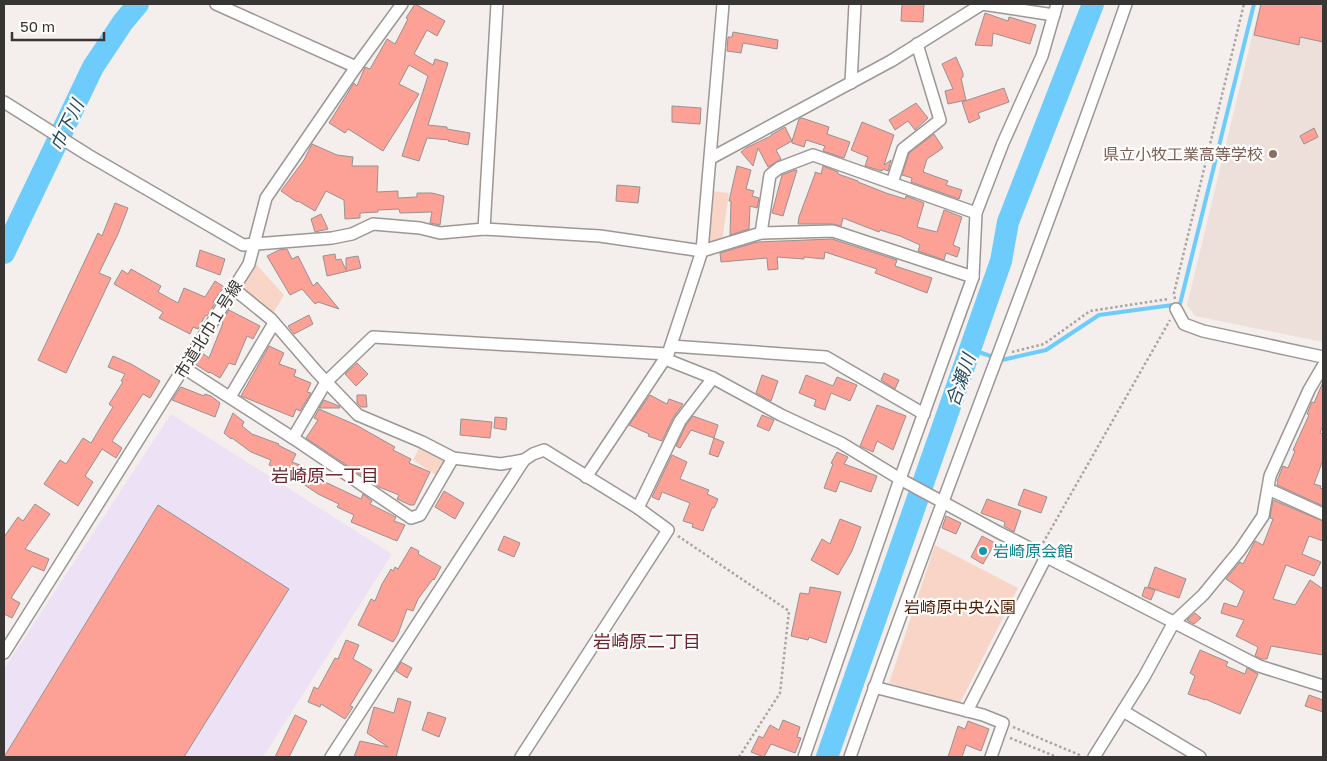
<svg xmlns="http://www.w3.org/2000/svg" width="1327" height="761" viewBox="0 0 1327 761" font-family="'Golos Text','Noto Sans JP',sans-serif">
	<rect width="100%" height="100%" fill="#f4efec"/>
	<!-- industrial -->
	<polygon fill="#ede1f5" points="171,414 392,554 263,757 4,757 4,669"/>
	<!-- built -->
	<polygon fill="#ede0db" points="1260,4 1323,4 1323,342 1195,316 1187,305"/>
	<!-- green -->
	<g fill="#f8d5c7">
		<polygon points="711,191 729,193 722,241 705,245"/>
		<polygon points="255,263 284,295 272,315 240,288"/>
		<polygon points="421,444 449,458 440,478 413,460"/>
		<polygon points="935,545 1018,588 960,703 889,683"/>
	</g>
	<g fill="none" stroke-linecap="round" stroke-linejoin="round">
		<!-- stream -->
		<polyline stroke="#6dccfb" stroke-width="4" points="970,349 1002,360 1046,350 1099,315 1180,304 1254,4"/>
		<!-- river -->
		<g stroke="#6dccfb" stroke-width="22">
			<polyline points="4,253 93,67 123,22 138,4"/>
			<polyline points="827,757 1001,261 1008,222 1093,4"/>
		</g>
	</g>
	<!-- building -->
	<g fill="#fda096" stroke="#979291">
		<polygon points="415,4 445,21 437,36 427,30 414,54 433,65 435,59 448,63 428,125 447,127 447,129 470,133 468,145 448,141 449,140 427,138 419,161 402,156 428,76 409,65 399,84 419,94 383,151 348,129 345,133 329,123 354,83 357,86 365,67 370,69 387,39 395,44 408,19 406,18"/>
		<polygon points="902,4 924,4 923,22 901,21"/>
		<polygon points="1261,4 1323,4 1323,42 1300,37 1299,45 1254,35"/>
		<polygon points="985,13 1008,21 1009,17 1036,25 1030,44 993,33 992,46 975,45"/>
		<polygon points="733,32 778,40 777,49 743,43 741,53 727,51 728,37 732,37"/>
		<polygon points="956,57 963,73 963,77 961,78 966,100 948,104 945,91 953,89 942,64"/>
		<polygon points="1004,88 1009,102 978,113 980,118 969,123 962,102"/>
		<polygon points="916,103 928,118 915,130 908,121 895,130 889,120"/>
		<polygon points="672,106 701,108 700,124 672,122"/>
		<polygon points="802,118 829,127 827,134 850,142 844,158 823,151 825,146 806,140 804,147 792,143 792,141 776,150 781,159 768,167 758,148 753,166 741,152 746,148 771,136 771,135 785,127 792,141 799,119"/>
		<polygon points="862,122 894,135 884,165 891,160 888,171 883,169 882,171 865,166 868,157 851,150"/>
		<polygon points="1314,128 1318,137 1304,144 1300,136"/>
		<polygon points="934,134 943,148 927,159 923,172 948,181 946,185 962,190 959,199 911,182 912,178 902,175 909,153"/>
		<polygon points="312,144 337,155 353,157 352,166 378,166 377,192 398,191 398,198 417,197 417,193 432,193 444,196 440,225 430,223 432,212 400,213 399,209 378,210 378,212 360,213 360,218 345,219 344,200 326,191 315,211 298,201 297,202 281,191 304,160"/>
		<polygon points="737,166 751,170 746,189 754,191 752,196 759,198 757,208 750,206 749,229 730,235 731,201 729,201"/>
		<polygon points="823,166 838,172 838,174 858,181 858,182 886,193 905,199 906,196 924,203 917,227 937,232 944,210 962,217 953,245 960,248 957,257 946,253 944,260 918,251 920,245 900,236 880,230 879,232 843,218 841,226 833,224 798,224 799,217 815,174 815,172 821,174"/>
		<polygon points="795,170 797,170 783,216 772,213 782,175"/>
		<polygon points="617,185 640,187 638,203 616,201"/>
		<polygon points="115,203 128,208 118,234 99,273 111,278 66,373 38,360 98,233 102,236"/>
		<polygon points="321,214 328,229 315,232 311,219"/>
		<polygon points="832,239 897,260 895,266 932,278 927,293 875,273 877,269 825,252 824,259 804,257 804,259 777,257 778,269 768,270 767,258 721,262 720,253 757,242"/>
		<polygon points="287,249 292,259 298,256 313,286 317,282 339,309 318,302 315,304 302,289 290,295 267,256 279,250"/>
		<polygon points="200,250 225,259 220,275 196,266"/>
		<polygon points="335,254 336,260 341,259 346,270 346,258 358,256 361,268 327,276 323,256"/>
		<polygon points="131,269 161,286 158,292 178,303 184,288 205,297 215,281 224,287 213,302 215,303 208,315 205,316 198,329 193,327 190,334 159,318 163,312 114,284 122,270 128,274"/>
		<polygon points="229,310 260,326 253,339 247,336 235,365 229,363 220,378 210,372 209,373 195,364 202,353 209,358 223,323 221,322"/>
		<polygon points="309,315 313,324 294,334 288,326"/>
		<polygon points="269,346 284,353 279,364 296,370 294,376 311,383 307,392 311,393 300,411 296,409 293,417 241,396"/>
		<polygon points="113,356 131,364 160,381 150,398 143,394 112,441 122,448 116,458 102,449 85,476 93,482 78,506 44,484 60,460 66,464 83,438 91,443 113,407 109,404 123,382 121,381 125,374 108,367"/>
		<polygon points="357,363 368,374 356,386 345,374"/>
		<polygon points="884,373 899,380 895,389 881,380"/>
		<polygon points="762,375 778,381 771,401 756,393"/>
		<polygon points="806,375 833,386 837,377 857,385 850,401 831,393 825,410 814,406 816,400 799,393"/>
		<polygon points="1323,382 1323,425 1320,433 1323,434 1323,460 1314,484 1321,486 1320,488 1323,489 1323,506 1277,485 1278,482 1277,481 1283,466 1288,468 1295,451 1293,450 1309,415 1307,414 1312,402 1314,403"/>
		<polygon points="181,387 204,396 205,394 211,396 220,403 215,417 172,400"/>
		<polygon points="357,395 366,395 367,407 361,407 357,403"/>
		<polygon points="650,395 667,404 669,399 683,404 673,418 662,441 648,436 649,434 629,425"/>
		<polygon points="324,400 339,406 340,408 319,408"/>
		<polygon points="877,405 906,416 893,450 877,441 873,452 860,446"/>
		<polygon points="319,409 356,425 395,447 393,450 411,459 409,463 430,472 414,505 410,505 397,499 399,495 379,487 306,438 318,420 314,418"/>
		<polygon points="233,413 244,422 242,426 252,434 279,444 278,445 296,454 292,462 305,467 324,479 323,481 361,499 363,494 372,501 370,504 396,517 394,521 405,525 397,541 351,522 354,515 337,507 339,504 318,494 296,479 287,476 288,474 269,465 271,460 251,452 232,438 231,439 224,433"/>
		<polygon points="762,415 774,420 769,431 757,426"/>
		<polygon points="693,416 718,425 714,438 691,430 680,448 676,446 686,425"/>
		<polygon points="495,417 507,418 506,430 494,428"/>
		<polygon points="461,419 492,422 490,438 460,435"/>
		<polygon points="714,438 724,442 718,457 709,454"/>
		<polygon points="837,452 848,457 844,464 877,476 871,492 840,481 836,492 824,488 833,464 831,463"/>
		<polygon points="672,455 687,462 680,479 709,490 707,494 718,499 714,508 712,508 703,531 692,527 693,524 683,521 690,503 662,492 659,500 652,497"/>
		<polygon points="1024,489 1047,497 1041,513 1018,505"/>
		<polygon points="444,491 464,503 455,519 435,507"/>
		<polygon points="987,499 1021,511 1014,532 1004,526 1005,522 981,513"/>
		<polygon points="1273,500 1323,521 1323,541 1309,536 1302,554 1321,562 1314,576 1286,565 1273,599 1295,605 1310,580 1323,589 1323,655 1271,646 1267,659 1262,659 1255,656 1258,647 1236,636 1244,620 1221,613 1224,603 1237,607 1244,591 1226,579 1240,562 1243,564 1255,541 1263,545 1273,519 1270,518"/>
		<polygon points="35,504 50,514 25,549 49,559 44,571 32,566 11,598 20,603 12,618 4,614 4,537 18,517 23,521"/>
		<polygon points="158,505 289,589 184,757 4,757"/>
		<polygon points="946,516 961,523 956,534 942,528"/>
		<polygon points="840,519 861,527 852,551 838,575 811,560 822,539 830,544"/>
		<polygon points="504,536 520,543 514,557 498,550"/>
		<polygon points="982,536 995,543 983,564 971,557"/>
		<polygon points="411,547 419,551 418,554 441,567 434,580 433,579 418,599 413,611 407,609 398,634 393,642 358,625 371,599 375,601 382,584 391,569 393,571 395,567 398,569"/>
		<polygon points="1155,567 1186,579 1179,598 1148,587"/>
		<polygon points="810,587 841,592 826,643 809,637 808,640 791,636 800,593 809,594"/>
		<polygon points="1145,587 1155,590 1151,600 1142,596"/>
		<polygon points="1195,613 1201,618 1194,624 1187,620"/>
		<polygon points="346,640 359,645 353,659 372,670 350,706 353,707 345,719 321,704 320,707 308,702 314,687 318,689 335,658 338,659"/>
		<polygon points="1200,650 1228,662 1226,666 1245,674 1247,668 1258,674 1240,714 1205,699 1205,700 1188,694 1195,676 1190,673"/>
		<polygon points="401,662 412,668 407,678 396,671"/>
		<polygon points="1309,695 1323,700 1323,712 1305,706"/>
		<polygon points="398,698 411,702 396,757 354,757 360,741 388,747 367,733 374,707 394,713"/>
		<polygon points="428,712 446,718 439,737 422,730"/>
		<polygon points="295,715 307,721 289,757 275,757"/>
		<polygon points="783,720 800,727 797,737 801,738 795,753 771,744 764,757 751,752 759,736 763,738 770,725 779,730"/>
		<polygon points="968,721 989,729 981,751 966,745 962,757 948,757 958,726 965,729"/>
	</g>
	<g fill="none" stroke-linecap="round" stroke-linejoin="round">
		<defs>
			<g id="street">
				<polyline points="216,4 356,67"/>
				<polyline points="851,83 855,4"/>
				<polyline points="4,102 88,155 243,245 332,238 352,234 373,224 420,228 440,233 484,229 600,236 702,251 761,233 833,231 973,277"/>
				<polyline points="711,158 891,61 982,4 1054,15"/>
				<polyline points="892,183 903,149 940,120 917,44"/>
				<polyline points="484,229 497,4"/>
				<polyline points="761,233 770,175 779,168 813,155 976,213"/>
				<polyline points="234,289 271,319 316,371 358,415 422,442 453,458 501,464 524,460"/>
				<polyline points="1176,309 1184,324 1203,331 1323,357"/>
				<polyline points="671,346 826,357 924,414"/>
				<polyline points="665,359 713,378"/>
				<polyline points="184,368 293,438 411,518 420,515 453,458"/>
				<polyline points="230,397 274,323"/>
				<polyline points="293,438 326,382 373,337 668,354"/>
				<polyline points="586,477 668,354 702,251 723,4"/>
				<polyline points="1268,489 1323,514"/>
				<polyline points="638,508 680,421 713,378 781,415 841,443 900,479 998,532 1259,666 1323,686"/>
				<polyline points="4,653 249,264 266,198 356,67 402,4"/>
				<polyline points="874,687 983,715 1003,723 991,757"/>
				<polyline points="967,711 1046,557"/>
				<polyline points="1123,711 1200,757"/>
				<polyline points="331,757 524,460 533,454 544,450 638,508 668,530 521,757"/>
				<polyline points="804,757 900,479 973,277 976,213 1003,143 1042,56 1057,4"/>
				<path d="M850,757C938,504 1039,257 1126,4"/>
				<polyline points="1094,757 1144,677 1174,622 1203,595 1240,550 1263,516 1270,476 1309,390 1323,366"/>
			</g>
		</defs>
		<!-- street casing -->
		<use href="#street" stroke="#9c9795" stroke-width="14"/>
		<!-- path -->
		<g stroke="#a9a5a3" stroke-width="2.5" stroke-dasharray="2.5 2.5" stroke-linecap="butt">
			<polyline points="1175,299 1174,293 1244,4"/>
			<polyline points="1012,352 1044,344 1090,311 1168,299"/>
			<polyline points="678,536 789,611 780,693 739,757"/>
			<polyline points="1043,543 1170,320"/>
			<polyline points="1013,727 1082,756"/>
			<polyline points="1010,738 1057,757"/>
		</g>
		<!-- street -->
		<use href="#street" stroke="#fff" stroke-width="11"/>
	</g>
	<!-- markers -->
	<circle fill="#8d6e63" stroke="#fffdfc" stroke-width="2" cx="1273" cy="154" r="5"/>
	<circle fill="#0f9aa8" stroke="#fffdfc" stroke-width="2" cx="983" cy="551" r="5"/>
	<g text-anchor="middle" dominant-baseline="central" stroke-width="4.5" stroke-linejoin="round" paint-order="stroke">
		<!-- education labels -->
		<g font-size="16" fill="#785e54" stroke="#fffdfc" text-anchor="end">
			<text x="1263" y="154">県立小牧工業高等学校</text>
		</g>
		<!-- street labels -->
		<g font-size="16" fill="#383635" stroke="#fffdfc">
			<text transform="translate(208 329) rotate(-58)">市道北巾１号線</text>
		</g>
		<!-- culture labels -->
		<g font-size="16" fill="#0d838f" stroke="#fffdfc" text-anchor="start">
			<text x="993" y="551">岩崎原会館</text>
		</g>
		<!-- park labels -->
		<g font-size="16" fill="#542005" stroke="#fffdfc">
			<text x="960" y="607">岩崎原中央公園</text>
		</g>
		<!-- water labels -->
		<g font-size="18" font-style="italic" fill="#214a5e" stroke="#fffdfc">
			<text transform="translate(66 125) rotate(-64)">巾下川</text>
			<text transform="translate(960 380) rotate(-71)">合瀬川</text>
		</g>
		<!-- neighbourhood labels -->
		<g font-size="18" fill="#6d2630" stroke="#fffdfc">
			<text x="325" y="475">岩崎原一丁目</text>
			<text x="647" y="641">岩崎原二丁目</text>
		</g>
	</g>
	<!-- border -->
	<rect width="1327" height="761" fill="none" stroke="#383635" stroke-width="10"/>
	<!-- scale -->
	<path d="M12 32v8h92v-8" fill="none" stroke="#383635" stroke-width="2.5"/>
	<text x="20" y="32" font-size="15" fill="#383635" stroke="#fffdfc" stroke-width="4" paint-order="stroke">50 m</text>
</svg>
